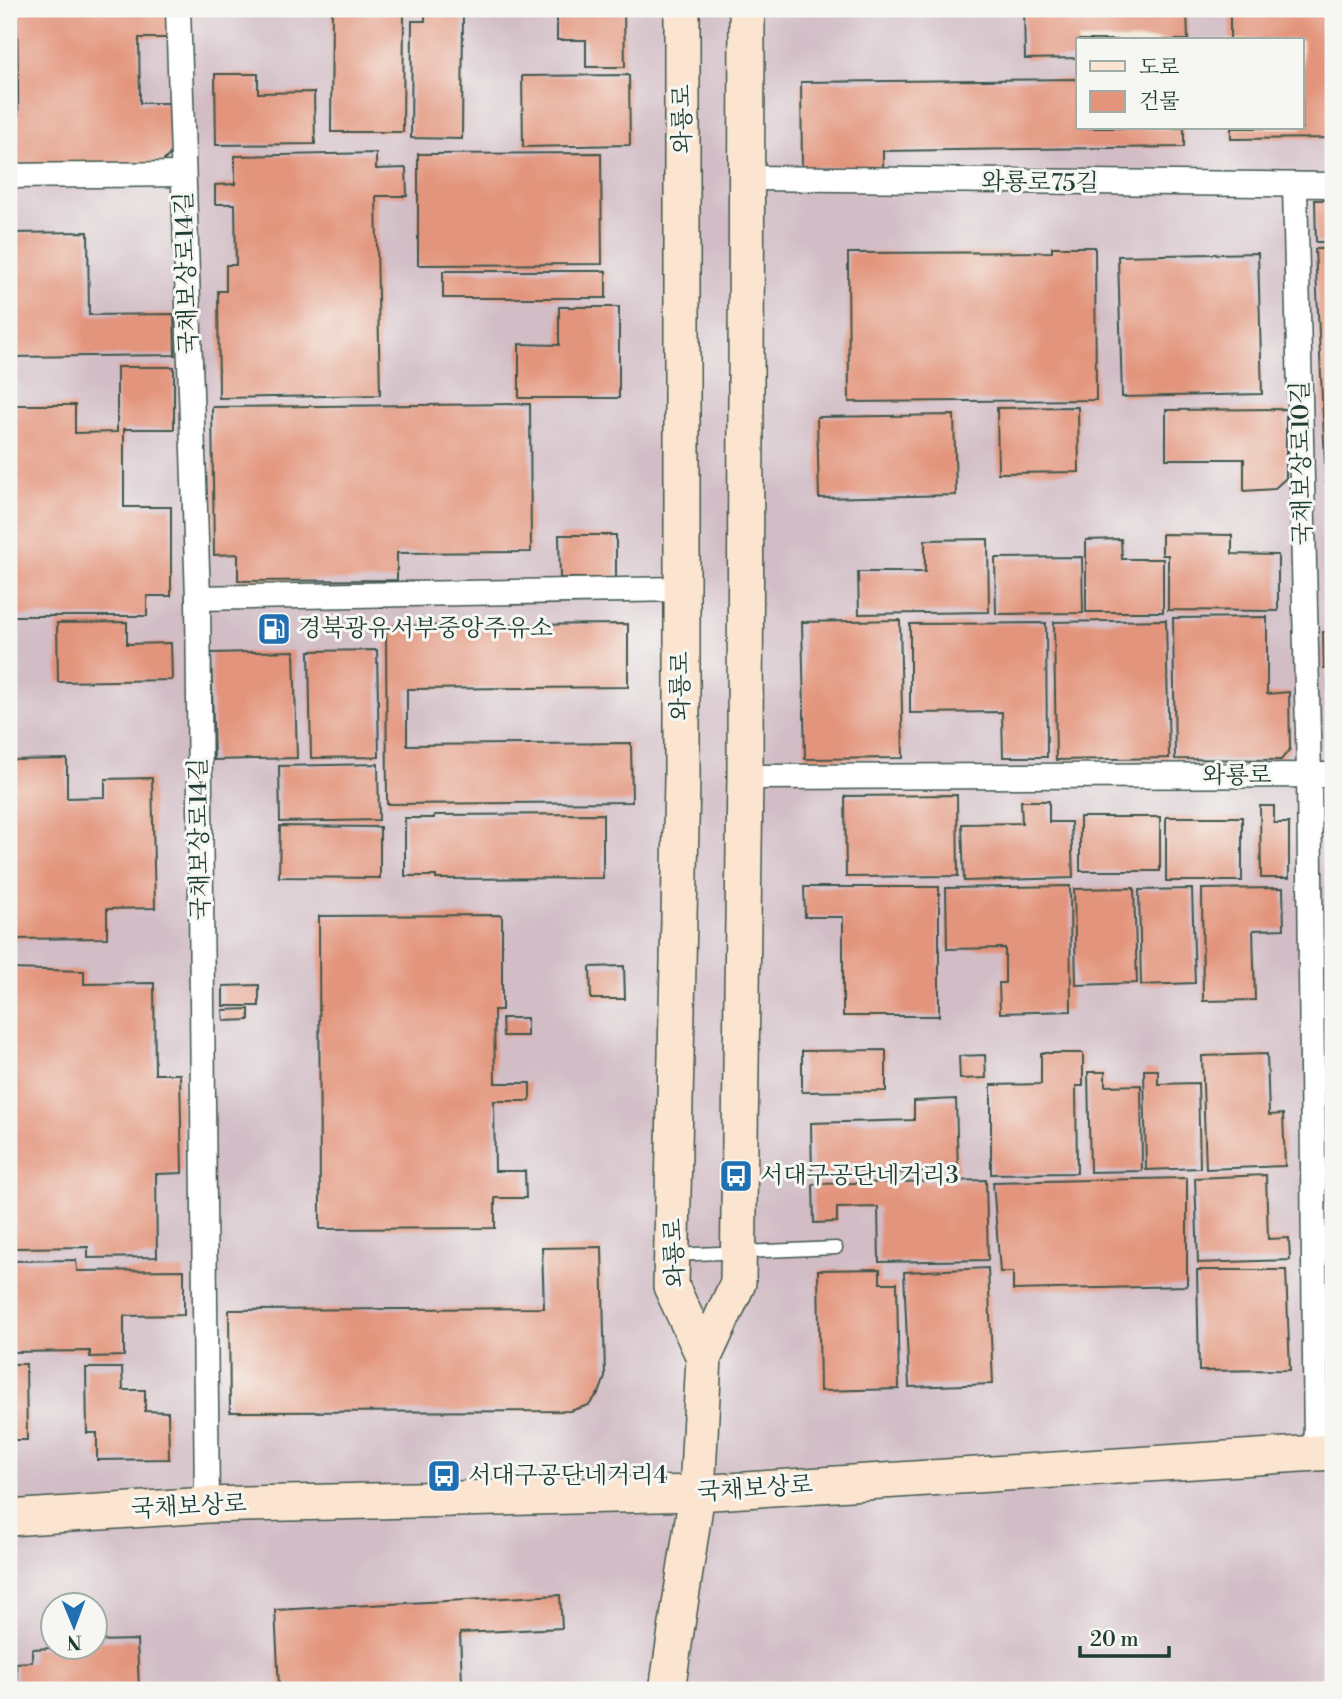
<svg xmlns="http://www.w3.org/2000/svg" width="1342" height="1699" viewBox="0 0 1342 1699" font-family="'Libre Bodoni','Noto Serif KR',serif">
	<rect width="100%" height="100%" fill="#f6f6f2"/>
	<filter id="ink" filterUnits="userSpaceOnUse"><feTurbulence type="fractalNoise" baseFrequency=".0143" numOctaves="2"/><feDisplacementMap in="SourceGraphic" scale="14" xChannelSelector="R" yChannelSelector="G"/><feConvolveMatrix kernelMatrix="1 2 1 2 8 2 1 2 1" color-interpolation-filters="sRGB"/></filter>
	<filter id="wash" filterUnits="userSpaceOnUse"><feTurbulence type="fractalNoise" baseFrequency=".00686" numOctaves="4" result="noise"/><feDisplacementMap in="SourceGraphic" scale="28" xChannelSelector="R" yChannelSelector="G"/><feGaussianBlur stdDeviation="1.57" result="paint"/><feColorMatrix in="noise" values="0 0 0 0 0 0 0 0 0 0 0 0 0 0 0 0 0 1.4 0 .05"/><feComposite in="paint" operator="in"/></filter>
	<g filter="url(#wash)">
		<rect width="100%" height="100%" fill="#f3e8d5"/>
		<!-- industrial -->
		<path fill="#d2bdc6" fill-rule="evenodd" d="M9,9H1333V1690H9ZM1078,40H1302V128H1078ZM52,1604H94V1646H52Z"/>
		<g id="blocks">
			<!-- building -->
			<g fill="#e3947b">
				<polygon points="9,9 13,9 15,113 9,113"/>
				<polygon points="17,9 169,9 170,38 139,38 140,103 170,103 172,152 158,167 19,167"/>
				<polygon points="332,9 404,9 403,132 331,132"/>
				<polygon points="425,9 463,9 462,139 411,138 412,21 425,21"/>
				<polygon points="557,9 624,9 625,67 586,67 586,40 557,40"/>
				<polygon points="1024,9 1187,9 1188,40 1078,40 1078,58 1025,59"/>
				<polygon points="1230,9 1333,9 1333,138 1231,139 1231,128 1302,128 1302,40 1230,40"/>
				<polygon points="215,74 258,74 258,93 314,92 315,144 216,145"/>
				<polygon points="629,75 630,145 523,147 522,76"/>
				<polygon points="1078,79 1078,128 1184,128 1184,147 883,151 883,167 802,167 801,82"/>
				<polygon points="376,153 376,169 406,168 407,196 376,196 380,395 219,398 218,291 226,291 226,265 236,265 235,204 215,204 215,185 235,184 235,156"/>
				<polygon points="601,153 602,264 418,265 418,154"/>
				<polygon points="1315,200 1333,200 1333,242 1316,242"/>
				<polygon points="88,232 89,315 174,314 175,355 9,357 9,233"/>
				<polygon points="1052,247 1095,247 1096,400 849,402 848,253 1052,252"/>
				<polygon points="1315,249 1333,249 1333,483 1326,483"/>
				<polygon points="1258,253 1262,394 1122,397 1118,256"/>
				<rect x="443" y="271" width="163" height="27"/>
				<polygon points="559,307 619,307 619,398 519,398 519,344 559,345"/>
				<polygon points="117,367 174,367 174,429 124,429 124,507 171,507 171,596 147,596 147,616 9,616 9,405 75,405 75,433 117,432"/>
				<polygon points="530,404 531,552 397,553 397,580 238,581 238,554 214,555 212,407"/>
				<polygon points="1078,407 1079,472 998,473 997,408"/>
				<polygon points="1286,409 1286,478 1274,489 1244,491 1244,459 1166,459 1166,410"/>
				<polygon points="954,415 956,495 819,498 817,417"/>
				<polygon points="1162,534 1232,535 1232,554 1278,555 1278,611 1168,610 1168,555 1162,555"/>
				<polygon points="559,535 616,535 616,578 560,578"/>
				<polygon points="988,539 989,612 859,614 858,572 925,572 925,540"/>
				<polygon points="1121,539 1122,559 1163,559 1163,612 1086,612 1086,540"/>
				<polygon points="1082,557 1083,613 996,614 995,558"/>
				<polygon points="1267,617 1267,694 1289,692 1290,749 1281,760 1175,759 1173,618"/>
				<polygon points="900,620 903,758 805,759 802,622"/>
				<polygon points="1166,620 1169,758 1056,760 1054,622"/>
				<polygon points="127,622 127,644 171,643 172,680 58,682 57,623"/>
				<polygon points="1046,623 1047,757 1003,757 1002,712 910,713 910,624"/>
				<polygon points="628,624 628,687 407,689 407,745 631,743 632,802 387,804 386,626"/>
				<polygon points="1323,632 1333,632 1333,669 1324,669"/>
				<polygon points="377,650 379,757 311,758 309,651"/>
				<polygon points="294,651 297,758 214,760 211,653"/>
				<polygon points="1328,679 1333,679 1333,754 1329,751"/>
				<polygon points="67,759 67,798 105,797 105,779 152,778 155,908 107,909 107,938 9,939 9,760"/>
				<polygon points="378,764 379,820 280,822 279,766"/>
				<polygon points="957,795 958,876 846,877 845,796"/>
				<polygon points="1021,801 1049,801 1049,822 1071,822 1073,878 964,881 962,824 1022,823"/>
				<polygon points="1260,806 1274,806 1274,823 1289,823 1289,878 1261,878"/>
				<polygon points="603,814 603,878 436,879 436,876 405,876 405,818 434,818 434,815"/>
				<rect x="1080" y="817" width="80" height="54"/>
				<rect x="1166" y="817" width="76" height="64"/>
				<polygon points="280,826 380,827 380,878 279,877"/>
				<polygon points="1070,886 1071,1011 1000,1013 999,983 1005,983 1005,948 947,949 946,888"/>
				<polygon points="804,887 939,887 939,1016 843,1016 843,917 805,917"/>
				<polygon points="1134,888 1137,983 1076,985 1074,889"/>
				<polygon points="1283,888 1284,929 1253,930 1255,1000 1203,1001 1202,889"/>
				<polygon points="1192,889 1195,983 1141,985 1139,890"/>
				<polygon points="502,915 502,1010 494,1010 495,1083 530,1083 530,1101 494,1101 495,1171 525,1171 526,1198 495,1198 495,1228 320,1229 319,916"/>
				<polygon points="624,966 625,999 591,999 590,967"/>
				<polygon points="9,969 84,971 84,984 154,983 155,1074 180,1074 182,1173 156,1174 157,1257 88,1258 88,1247 15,1248 14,1205 9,1205"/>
				<polygon points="259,985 259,1006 223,1006 223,986"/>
				<polygon points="249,1009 249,1020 224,1021 223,1010"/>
				<polygon points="502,1018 527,1018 527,1036 503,1036"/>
				<polygon points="1326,1020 1333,1020 1333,1166 1330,1166"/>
				<polygon points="886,1050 886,1091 802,1092 802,1051"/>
				<polygon points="1041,1053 1083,1053 1083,1086 1076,1086 1077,1173 991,1174 991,1085 1041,1084"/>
				<polygon points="1267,1054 1269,1115 1283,1114 1285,1166 1206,1169 1202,1056"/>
				<polygon points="985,1055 986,1078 960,1079 959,1056"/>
				<polygon points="1144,1070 1158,1070 1158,1084 1198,1083 1200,1168 1146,1170"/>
				<polygon points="1088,1072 1105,1072 1105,1086 1141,1085 1142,1171 1090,1172"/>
				<polygon points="956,1099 958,1171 812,1175 811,1123 914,1120 914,1101"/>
				<polygon points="1266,1175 1268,1239 1289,1238 1290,1260 1198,1263 1195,1178"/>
				<polygon points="1187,1178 1187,1286 1013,1290 1013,1272 1000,1272 993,1182"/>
				<polygon points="986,1180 988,1260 879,1262 878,1207 837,1208 837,1222 814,1223 813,1184"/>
				<polygon points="602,1247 605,1377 600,1391 589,1405 570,1411 230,1412 229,1310 544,1308 542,1248"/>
				<polygon points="76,1260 77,1271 184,1270 184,1315 124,1316 124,1356 90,1357 90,1351 9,1352 9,1261"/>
				<polygon points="988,1268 993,1384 909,1387 904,1272"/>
				<polygon points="880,1269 880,1283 897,1283 899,1389 820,1391 818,1270"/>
				<polygon points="1197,1270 1286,1270 1290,1370 1199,1371"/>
				<polygon points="9,1364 26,1364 27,1440 9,1440"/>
				<polygon points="86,1368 122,1368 123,1390 145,1390 145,1411 168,1412 169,1459 97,1460 97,1433 87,1433"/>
				<polygon points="560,1595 562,1628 460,1633 462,1683 459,1683 460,1690 338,1690 337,1684 279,1687 275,1610"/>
				<polygon points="137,1640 139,1690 17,1690 16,1663 32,1662 32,1649 94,1646 94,1641"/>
			</g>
		</g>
	</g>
	<g filter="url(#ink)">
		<use href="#blocks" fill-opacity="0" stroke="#3f574c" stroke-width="2"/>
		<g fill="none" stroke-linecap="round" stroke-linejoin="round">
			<defs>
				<polyline id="lane" points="672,1255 836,1248"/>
				<g id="street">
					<polyline points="178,9 198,598 207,1505"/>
					<polyline points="9,176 183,174"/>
					<polyline points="747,178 1333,185"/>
					<polyline points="1295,187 1309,775 1316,1453"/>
					<polyline points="198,598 681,589"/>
					<polyline points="745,777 1333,775"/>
				</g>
				<g id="secondary">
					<polyline points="682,9 682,779 671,1286 704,1357"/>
					<polyline points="9,1518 207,1505 697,1493 1333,1452"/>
					<polyline points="667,1690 697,1493 704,1357 738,1283 745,777 747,9"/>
				</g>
			</defs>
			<!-- lane casing -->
			<use href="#lane" stroke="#3f574c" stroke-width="15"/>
			<!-- street casing -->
			<use href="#street" stroke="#3f574c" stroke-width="27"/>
			<!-- secondary casing -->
			<use href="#secondary" stroke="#3f574c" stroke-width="38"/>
			<!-- lane -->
			<use href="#lane" stroke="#fff" stroke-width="12"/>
			<!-- street -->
			<use href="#street" stroke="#fff" stroke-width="24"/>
			<!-- secondary -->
			<use href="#secondary" stroke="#fce5d0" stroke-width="35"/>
		</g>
	</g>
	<!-- icons -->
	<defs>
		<symbol id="fuel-square" viewBox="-11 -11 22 22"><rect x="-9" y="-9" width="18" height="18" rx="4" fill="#1f6fb2" stroke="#f6f6f2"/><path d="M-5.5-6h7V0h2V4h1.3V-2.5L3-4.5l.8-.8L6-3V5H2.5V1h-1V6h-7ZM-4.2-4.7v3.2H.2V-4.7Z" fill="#fff"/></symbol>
		<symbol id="bus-square" viewBox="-11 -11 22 22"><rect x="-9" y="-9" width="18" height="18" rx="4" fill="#1f6fb2" stroke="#f6f6f2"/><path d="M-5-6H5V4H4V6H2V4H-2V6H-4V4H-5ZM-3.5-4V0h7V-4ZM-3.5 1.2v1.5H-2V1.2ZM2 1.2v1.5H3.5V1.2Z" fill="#fff"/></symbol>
	</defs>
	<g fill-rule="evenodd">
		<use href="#fuel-square" x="255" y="610" width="38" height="38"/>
		<use href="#bus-square" x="717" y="1157" width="38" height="38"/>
		<use href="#bus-square" x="425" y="1457" width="38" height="38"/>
	</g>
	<g text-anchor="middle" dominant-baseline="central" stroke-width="6" stroke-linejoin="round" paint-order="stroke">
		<!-- street labels -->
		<g font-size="24" fill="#1f3d34" stroke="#f6f6f2">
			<text transform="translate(683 119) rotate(-91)">와룡로</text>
			<text transform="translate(1040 183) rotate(1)">와룡로75길</text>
			<text transform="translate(187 273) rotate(-92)">국채보상로14길</text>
			<text transform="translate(1302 463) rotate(-91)">국채보상로10길</text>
			<text transform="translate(681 686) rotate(-90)">와룡로</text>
			<text x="1237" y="776">와룡로</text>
			<text transform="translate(200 839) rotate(-91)">국채보상로14길</text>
			<text transform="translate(675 1253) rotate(-93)">와룡로</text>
			<text transform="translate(755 1489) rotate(-4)">국채보상로</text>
			<text transform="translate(189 1507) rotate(-3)">국채보상로</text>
		</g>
		<!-- poi labels -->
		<g font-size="24" fill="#1f3d34" stroke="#f6f6f2" text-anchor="start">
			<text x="298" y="629">경북광유서부중앙주유소</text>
			<text x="760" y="1176">서대구공단네거리3</text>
			<text x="468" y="1476">서대구공단네거리4</text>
		</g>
	</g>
	<!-- margin -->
	<rect width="1342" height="1699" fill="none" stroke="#f6f6f2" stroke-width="35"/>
	<!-- legend -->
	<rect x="1076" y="38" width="228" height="91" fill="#f6f6f2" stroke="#a0aca6" stroke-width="2"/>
	<rect x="1090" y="61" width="35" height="10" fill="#fce5d0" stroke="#a0aca6" stroke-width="2"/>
	<text x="1139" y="74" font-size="21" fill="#1f3d34">도로</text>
	<rect x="1090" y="91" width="35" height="21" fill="#e3947b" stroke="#a0aca6" stroke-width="2"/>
	<text x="1139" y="108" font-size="21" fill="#1f3d34">건물</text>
	<!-- north arrow -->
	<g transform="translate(74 1626) rotate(179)"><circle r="33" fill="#f6f6f2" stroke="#a0aca6" stroke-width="2"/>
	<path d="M0-5L12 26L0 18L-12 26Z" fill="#1f6fb2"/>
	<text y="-10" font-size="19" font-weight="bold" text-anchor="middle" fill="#1f3d34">N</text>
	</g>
	<!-- scale -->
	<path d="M1080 1646v10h89v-10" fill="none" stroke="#1f3d34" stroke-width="3.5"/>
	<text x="1090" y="1646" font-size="21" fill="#1f3d34" stroke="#f6f6f2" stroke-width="5" paint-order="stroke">20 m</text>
</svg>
